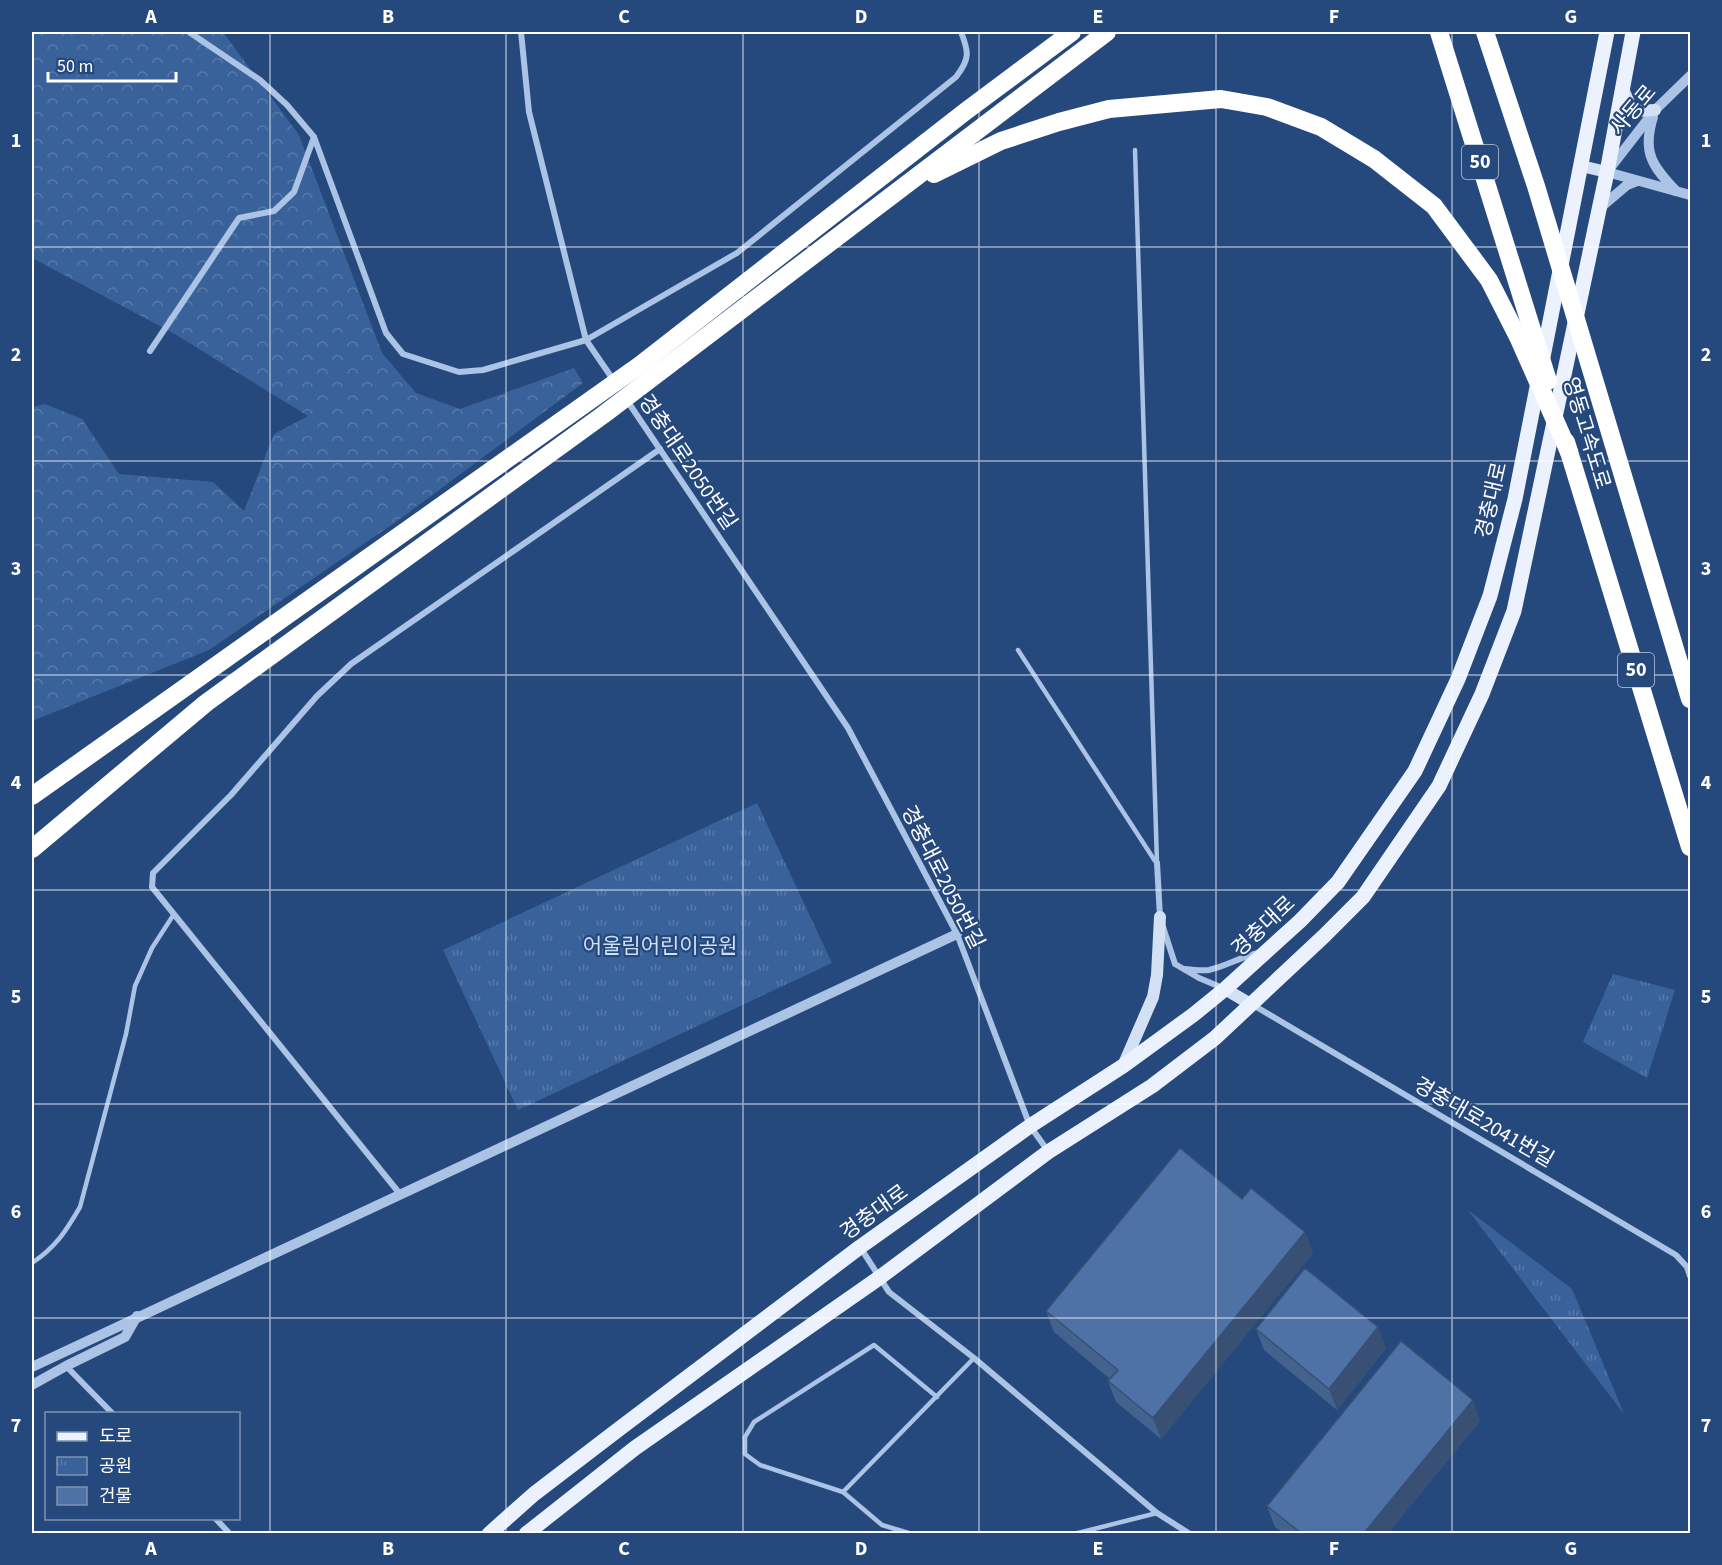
<svg xmlns="http://www.w3.org/2000/svg" width="1722" height="1565" viewBox="0 0 1722 1565" font-family="'Source Sans 3','Noto Sans KR',sans-serif">
	<defs>
		<pattern id="forest-crowns" width="20" height="18" patternUnits="userSpaceOnUse" patternTransform="scale(1.5)"><rect width="20" height="18" fill="#3a629a"/><path d="M2 6a3 3 0 1 1 6 0M12 15a3 3 0 1 1 6 0" fill="none" stroke="#587aa9"/></pattern>
		<pattern id="park-tufts" width="24" height="20" patternUnits="userSpaceOnUse" patternTransform="scale(1.5)"><rect width="24" height="20" fill="#3a629a"/><path d="M3 7l-1-3M5 7V3M7 7l1-3M15 17l-1-3M17 17v-4M19 17l1-3" fill="none" stroke="#587aa9"/></pattern>
	</defs>
	<rect width="100%" height="100%" fill="#26497d"/>
	<!-- forest -->
	<polygon fill="url(#forest-crowns)" points="32,32 223,32 299,135 382,353 416,393 460,409 574,368 583,383 400,519 209,650 32,721 32,407 45,404 82,419 119,474 213,482 244,511 274,434 308,416 173,333 32,258"/>
	<!-- park -->
	<g fill="url(#park-tufts)">
		<polygon points="757,803 832,963 518,1110 443,950"/>
		<polygon points="1613,974 1675,990 1647,1078 1583,1042"/>
		<polygon points="1468,1210 1572,1289 1624,1414"/>
	</g>
	<g fill="none" stroke-linecap="round" stroke-linejoin="round">
		<!-- service -->
		<g stroke="#abc3e5" stroke-width="4.5">
			<polyline points="1135,150 1157,863"/>
			<polyline points="1018,650 1155,861"/>
			<path d="M32,1263C56,1247 66,1231 80,1207L126,1034L135,986L152,948L174,914"/>
			<polyline points="843,1492 974,1358"/>
			<polyline points="912,1534 882,1525 843,1492 760,1465 745,1454 745,1437 754,1422 874,1345 937,1397"/>
			<polyline points="1074,1534 1157,1513"/>
		</g>
		<!-- minor -->
		<g stroke="#abc3e5" stroke-width="6">
			<path d="M189,32L260,80L287,105L314,137L386,333L403,354L459,372L483,370L586,340L737,253L956,77C970,59 969,52 961,32"/>
			<polyline points="521,32 529,112 586,340 614,381"/>
			<polyline points="150,351 239,218 274,211 294,192 314,137"/>
			<polyline points="626,399 848,728 957,934 1030,1126 1048,1151"/>
			<polyline points="1157,863 1160,917"/>
			<polyline points="1163,927 1175,964 1199,978 1225,989"/>
			<path d="M1185,969C1193,970 1201,971 1209,970C1226,966 1241,957 1258,953"/>
			<polyline points="1253,1005 1676,1255 1687,1267 1690,1276"/>
			<polyline points="400,1194 152,887 153,873 231,795 317,696 351,664 660,449"/>
			<polyline points="860,1247 889,1292 974,1358 1157,1513 1190,1534"/>
			<polyline points="66,1366 113,1414"/>
			<polyline points="215,1518 230,1534"/>
		</g>
		<!-- tertiary -->
		<g stroke="#abc3e5" stroke-width="10">
			<polyline points="1690,76 1655,110 1607,172 1690,195"/>
			<path d="M1653,117C1642,152 1652,166 1676,191"/>
			<polyline points="1600,208 1627,185 1637,181"/>
			<polyline points="32,1367 957,934"/>
			<polyline points="32,1385 66,1366 125,1337 137,1316"/>
		</g>
		<!-- secondary -->
		<g stroke="#d4e1f5" stroke-width="12">
			<polyline points="1623,89 1630,105 1638,111 1655,110"/>
			<polyline points="1581,166 1607,172"/>
			<polyline points="1225,989 1252,1005"/>
			<polyline points="1123,1066 1153,997 1157,975 1160,917"/>
		</g>
		<!-- primary -->
		<g stroke="#ebf1fd" stroke-width="15">
			<polyline points="489,1534 534,1494 619,1429 860,1247 1030,1126 1123,1066 1193,1015 1225,989 1300,921 1338,882 1415,771 1458,679 1490,596 1515,499 1607,32"/>
			<polyline points="526,1534 635,1448 879,1278 1048,1152 1152,1086 1215,1038 1324,936 1363,897 1439,786 1482,694 1514,611 1607,172 1633,32"/>
		</g>
		<!-- motorway -->
		<g stroke="#fff" stroke-width="18">
			<polyline points="1439,32 1548,381"/>
			<polyline points="1485,32 1536,186 1690,699"/>
			<polyline points="934,174 1001,141 1059,122 1109,109 1221,99 1267,107 1321,127 1374,159 1434,206 1489,280 1519,339 1569,452"/>
			<polyline points="1566,442 1690,847"/>
			<polyline points="32,796 640,365 966,111 1072,32"/>
			<polyline points="32,849 206,703 603,415 1107,32"/>
		</g>
	</g>
	<!-- wall -->
	<g fill="#43628e">
		<polygon points="1242,1199 1305,1232 1313,1253 1161,1439 1116,1402 1108,1381 1110,1379 1054,1332 1046,1311"/>
		<polygon points="1256,1329 1386,1348 1337,1410 1264,1350"/>
		<polygon points="1480,1421 1388,1533 1284,1533 1275,1527 1267,1506"/>
	</g>
	<!-- shaded-wall -->
	<g fill="#375074">
		<polygon points="1305,1232 1313,1253 1161,1439 1153,1418"/>
		<polygon points="1378,1327 1386,1348 1337,1410 1329,1389"/>
		<polygon points="1473,1400 1480,1421 1388,1533 1364,1533"/>
	</g>
	<!-- building -->
	<g fill="#4e72a5" stroke="#375074" stroke-width="1.5">
		<polygon points="1180,1148 1242,1199 1251,1188 1305,1232 1153,1418 1108,1381 1118,1370 1046,1311"/>
		<polygon points="1305,1268 1378,1327 1329,1389 1256,1329"/>
		<polygon points="1401,1341 1473,1400 1364,1533 1301,1533 1267,1506"/>
	</g>
	<!-- grid -->
	<path fill="none" stroke="#fff" stroke-width="1.5" stroke-opacity="0.55" d="M270,32V1534M506,32V1534M743,32V1534M979,32V1534M1216,32V1534M1452,32V1534M32,247H1690M32,461H1690M32,675H1690M32,890H1690M32,1104H1690M32,1318H1690"/>
	<g text-anchor="middle" dominant-baseline="central" stroke-width="4.5" stroke-linejoin="round" paint-order="stroke">
		<!-- shield labels -->
		<g fill="#26497d" stroke="#bec8d8" stroke-width="1.5">
			<rect x="1462" y="145" width="36" height="34" rx="4.5"/>
			<rect x="1618" y="653" width="36" height="34" rx="4.5"/>
		</g>
		<g font-size="20" font-weight="bold" fill="#fff">
			<text x="1480" y="162">50</text>
			<text x="1636" y="670">50</text>
		</g>
		<!-- street labels -->
		<g font-size="21" fill="#fff" stroke="#26497d">
			<text transform="translate(1633 110) rotate(-50)">사동로</text>
			<text transform="translate(1587 433) rotate(73)">영동고속도로</text>
			<text transform="translate(688 462) rotate(56)">경충대로2050번길</text>
			<text transform="translate(1491 500) rotate(-77)">경충대로</text>
			<text transform="translate(943 877) rotate(63)">경충대로2050번길</text>
			<text transform="translate(1263 926) rotate(-43)">경충대로</text>
			<text transform="translate(1484 1122) rotate(30)">경충대로2041번길</text>
			<text transform="translate(874 1212) rotate(-36)">경충대로</text>
		</g>
		<!-- park labels -->
		<g font-size="21" fill="#cedef4" stroke="#26497d">
			<text x="660" y="946">어울림어린이공원</text>
		</g>
	</g>
	<!-- border -->
	<rect width="1722" height="1565" fill="none" stroke="#26497d" stroke-width="66"/>
	<!-- legend -->
	<rect x="45" y="1412" width="195" height="108" fill="#26497d" stroke="#7d92b1" stroke-width="1.5"/>
	<rect x="57" y="1432" width="30" height="9" fill="#ebf1fd" stroke="#7d92b1" stroke-width="1.5"/>
	<text x="99" y="1442" font-size="18" fill="#ffffff">도로</text>
	<rect x="57" y="1457" width="30" height="18" fill="url(#park-tufts)" stroke="#7d92b1" stroke-width="1.5"/>
	<text x="99" y="1472" font-size="18" fill="#ffffff">공원</text>
	<rect x="57" y="1487" width="30" height="18" fill="#4e72a5" stroke="#7d92b1" stroke-width="1.5"/>
	<text x="99" y="1502" font-size="18" fill="#ffffff">건물</text>
	<!-- scale -->
	<path d="M48 72v9h128v-9" fill="none" stroke="#ffffff" stroke-width="3"/>
	<text x="57" y="72" font-size="18" fill="#ffffff" stroke="#26497d" stroke-width="4.5" paint-order="stroke">50 m</text>
	<rect x="33" y="33" width="1656" height="1499" fill="none" stroke="#fff" stroke-width="2"/>
	<g font-size="20" text-anchor="middle" font-weight="bold" fill="#fff">
		<text x="151" y="23">A</text>
		<text x="388" y="23">B</text>
		<text x="624" y="23">C</text>
		<text x="861" y="23">D</text>
		<text x="1098" y="23">E</text>
		<text x="1334" y="23">F</text>
		<text x="1571" y="23">G</text>
		<text x="16" y="147">1</text>
		<text x="1706" y="147">1</text>
		<text x="16" y="361">2</text>
		<text x="1706" y="361">2</text>
		<text x="16" y="575">3</text>
		<text x="1706" y="575">3</text>
		<text x="16" y="789">4</text>
		<text x="1706" y="789">4</text>
		<text x="16" y="1003">5</text>
		<text x="1706" y="1003">5</text>
		<text x="16" y="1218">6</text>
		<text x="1706" y="1218">6</text>
		<text x="16" y="1432">7</text>
		<text x="1706" y="1432">7</text>
		<text x="151" y="1555">A</text>
		<text x="388" y="1555">B</text>
		<text x="624" y="1555">C</text>
		<text x="861" y="1555">D</text>
		<text x="1098" y="1555">E</text>
		<text x="1334" y="1555">F</text>
		<text x="1571" y="1555">G</text>
	</g>
</svg>
